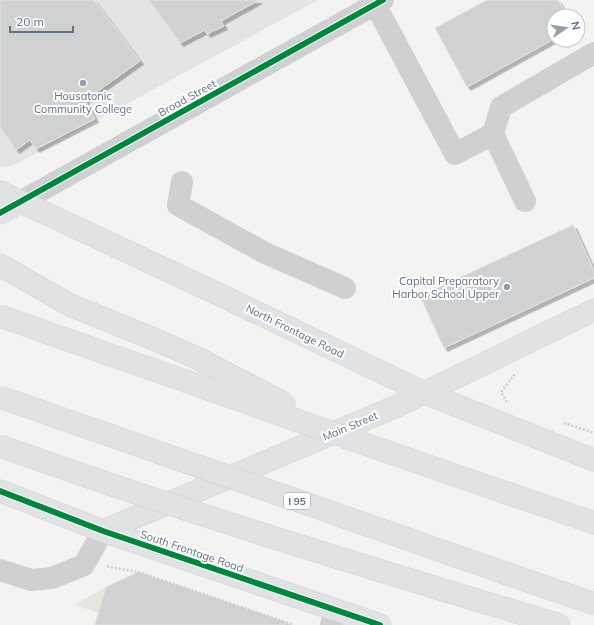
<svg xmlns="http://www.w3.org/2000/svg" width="594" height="625" viewBox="0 0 594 625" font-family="Mulish,sans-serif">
	<defs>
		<filter id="shadow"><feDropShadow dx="3.5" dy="3.5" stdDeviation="0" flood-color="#0004"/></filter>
	</defs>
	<rect width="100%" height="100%" fill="#f3f4f1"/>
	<!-- built -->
	<polygon fill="#e3e4e4" points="0,0 318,0 14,165 4,167 0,167"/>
	<!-- green -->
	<polygon fill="#e2e7df" points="106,587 99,613 75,605"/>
	<!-- building -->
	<g fill="#d0d1d1" stroke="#e2e3e1" filter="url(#shadow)">
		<polygon points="0,0 94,0 140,61 85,100 95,119 36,149 30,140 16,150 0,127"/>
		<polygon points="149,0 259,0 221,21 224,26 207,34 205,30 180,43"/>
		<polygon points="487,0 558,0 567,16 554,16 554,39 467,87 435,28"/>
		<polygon points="573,225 594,271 594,278 444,348 420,296"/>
		<polygon points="138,572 286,622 285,625 95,625 106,587"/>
	</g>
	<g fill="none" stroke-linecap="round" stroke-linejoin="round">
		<defs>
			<g id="major">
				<polyline points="0,192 216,293 425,393 594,460"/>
				<polyline points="0,213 20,202"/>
				<polyline points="0,491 103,531 380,625"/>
				<polyline points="103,531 397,406 594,310"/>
			</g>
			<g id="highway">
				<polyline points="0,265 70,305"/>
				<polyline points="353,440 594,523"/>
			</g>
		</defs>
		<!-- major casing -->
		<use href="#major" stroke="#d1d2d2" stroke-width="23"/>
		<!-- highway casing -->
		<use href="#highway" stroke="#ced0d0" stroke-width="23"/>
		<!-- path -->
		<g stroke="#cccdcd" stroke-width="2.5" stroke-dasharray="2 2" stroke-linecap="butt">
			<polyline points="507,402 501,392 515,374"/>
			<polyline points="564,423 594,433"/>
			<polyline points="107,566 109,567 138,572 294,625"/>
		</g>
		<!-- minor -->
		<g stroke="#cfd0d1" stroke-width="22">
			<polyline points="375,4 455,154 493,134 525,201"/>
			<polyline points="493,134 501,107 594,53"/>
			<polyline points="182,182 178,205 265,253 345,288"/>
			<polyline points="20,202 383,0"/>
			<polyline points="0,570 31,580 52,578 84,565 103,531"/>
			<polyline points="331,625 336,610"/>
		</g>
		<!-- major -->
		<use href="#major" stroke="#e1e2e3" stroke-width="22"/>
		<!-- highway -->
		<use href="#highway" stroke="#e1e2e3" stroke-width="22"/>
		<defs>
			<g id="highway-bridge">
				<polyline points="70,305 156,340 197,358 285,404"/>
				<polyline points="0,316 353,440"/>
				<polyline points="0,397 594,604"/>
				<path d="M0,446C185,512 372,569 560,625"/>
			</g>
		</defs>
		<!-- highway-bridge casing -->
		<use href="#highway-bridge" stroke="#ced0d0" stroke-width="23" stroke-linecap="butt"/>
		<!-- highway-bridge -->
		<use href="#highway-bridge" stroke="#e1e2e3" stroke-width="22"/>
		<defs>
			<g id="cycleway">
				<polyline points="0,213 383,0"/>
				<polyline points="0,491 103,531 380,625"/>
			</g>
		</defs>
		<!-- cycleway casing -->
		<use href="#cycleway" stroke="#fff" stroke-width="8"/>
		<!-- cycleway -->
		<use href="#cycleway" stroke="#00873e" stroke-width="6"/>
	</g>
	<!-- markers -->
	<g fill="#959eaa" stroke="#fff" stroke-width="1.5">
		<circle cx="83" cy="83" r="4"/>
		<circle cx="507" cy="287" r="4"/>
	</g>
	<g text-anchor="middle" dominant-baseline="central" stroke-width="4" stroke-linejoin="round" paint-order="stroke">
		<!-- shield labels -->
		<rect fill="#fff" stroke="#919aa9" stroke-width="1" x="284" y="493" width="26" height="16" rx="3"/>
		<g font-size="10" font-weight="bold" fill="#626f84">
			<text x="297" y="501">I 95</text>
		</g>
		<!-- poi labels -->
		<g font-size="11" fill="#626f84" stroke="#fff">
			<text x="83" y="96">Housatonic<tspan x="83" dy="13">Community College</tspan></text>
			<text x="499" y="281" text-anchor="end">Capital Preparatory<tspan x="499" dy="13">Harbor School Upper</tspan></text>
		</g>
		<!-- street labels -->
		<g font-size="11" fill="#626f84" stroke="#fff">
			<text transform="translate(187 98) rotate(-29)">Broad Street</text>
			<text transform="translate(295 331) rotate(26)">North Frontage Road</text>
			<text transform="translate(350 426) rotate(-23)">Main Street</text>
			<text transform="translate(192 551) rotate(19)">South Frontage Road</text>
		</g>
	</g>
	<!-- north arrow -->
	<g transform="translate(566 28) rotate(77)"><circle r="19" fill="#ffffff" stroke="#c0c5ce"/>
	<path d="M0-3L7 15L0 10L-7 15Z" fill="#959eaa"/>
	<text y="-6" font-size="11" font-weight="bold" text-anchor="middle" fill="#626f84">N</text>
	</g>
	<!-- scale -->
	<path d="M10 26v6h63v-6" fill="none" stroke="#626f84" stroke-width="2"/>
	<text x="16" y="26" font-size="12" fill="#626f84" stroke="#ffffff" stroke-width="3" paint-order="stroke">20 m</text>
</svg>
